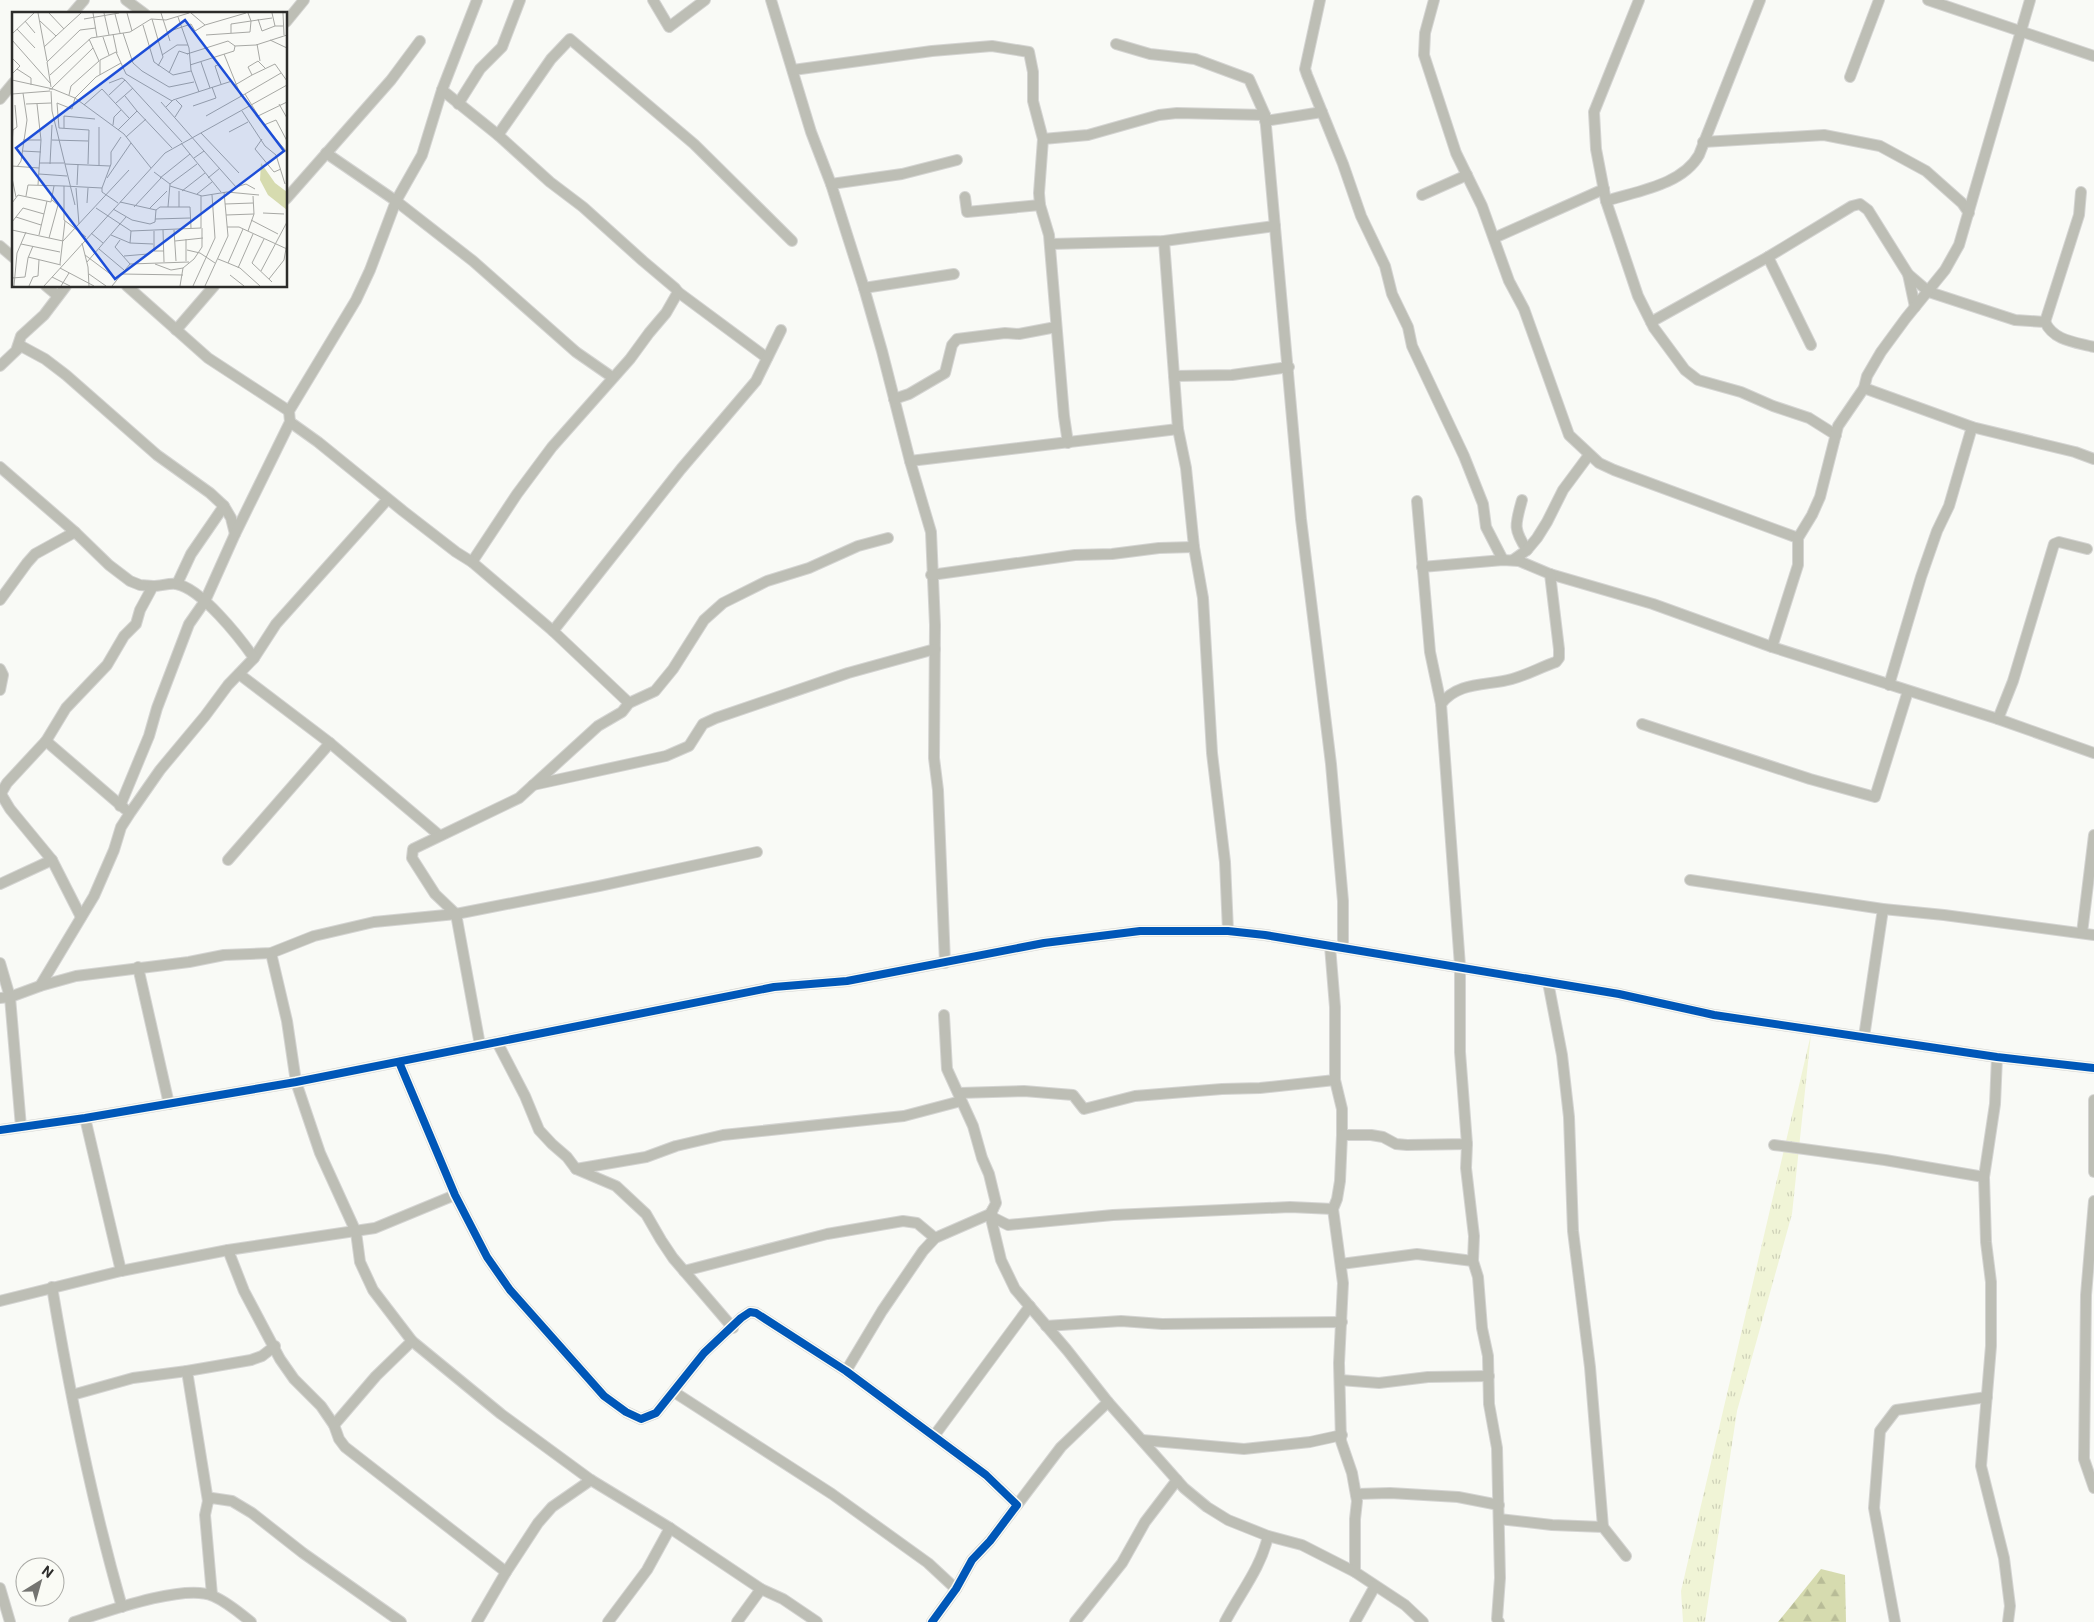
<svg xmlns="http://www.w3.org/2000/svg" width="2094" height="1622" viewBox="0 0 2094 1622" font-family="Roboto,sans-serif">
	<defs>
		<pattern id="grass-tufts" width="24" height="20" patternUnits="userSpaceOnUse" patternTransform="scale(1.25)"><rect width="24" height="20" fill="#f0f4d6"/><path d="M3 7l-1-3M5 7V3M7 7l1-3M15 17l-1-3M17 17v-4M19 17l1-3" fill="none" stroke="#ced1b8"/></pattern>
		<pattern id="forest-firs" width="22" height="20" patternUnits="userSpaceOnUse" patternTransform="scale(1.25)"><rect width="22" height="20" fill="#d6dbaf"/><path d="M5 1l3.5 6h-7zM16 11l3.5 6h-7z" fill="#b8bc97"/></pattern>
	</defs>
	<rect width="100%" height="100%" fill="#f9faf6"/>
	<!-- grass -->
	<polygon fill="url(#grass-tufts)" points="1811,1034 1792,1214 1737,1411 1705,1622 1683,1622 1681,1591"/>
	<!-- forest -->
	<polygon fill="url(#forest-firs)" points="1821,1569 1845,1575 1846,1622 1778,1622"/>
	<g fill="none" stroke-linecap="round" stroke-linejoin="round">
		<defs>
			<g id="street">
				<polyline points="126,0 145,14"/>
				<polyline points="653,0 669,27 705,0"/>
				<polyline points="771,0 811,132 831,184 864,288 882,351 910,461 931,532 935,625 934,758 938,790 945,963"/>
				<polyline points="1320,0 1305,69 1307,75 1343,164 1361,216 1385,266 1392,294 1408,327 1412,346 1464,456 1483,504 1486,527 1503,560"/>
				<polyline points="1434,0 1425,33 1424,55 1456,153 1482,206 1509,281 1524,309 1569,435 1599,463 1614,470 1798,538"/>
				<polyline points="1639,0 1594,112 1596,149 1606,201 1638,296 1654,328 1685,370 1698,380 1741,392 1773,406 1809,418 1836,435"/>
				<polyline points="1928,0 2094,56"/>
				<polyline points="72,14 84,0"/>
				<polyline points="286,22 304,0"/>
				<polyline points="1116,44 1150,54 1195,59 1249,79 1265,115 1301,519 1331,764 1343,901 1343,948"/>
				<polyline points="793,70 932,51 992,46 1029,52 1033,72 1033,101 1043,139 1039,193 1040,205 1049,235 1064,416 1068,443"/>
				<polyline points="1850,77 1879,0"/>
				<polyline points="442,90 498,135 550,182 583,207 643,261 675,288 678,292 666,313 649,333 630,359 552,447 517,494 472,562"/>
				<polyline points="0,99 14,82"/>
				<polyline points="458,104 480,69 502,47 520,0"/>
				<polyline points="1265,121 1322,112"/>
				<polyline points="498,135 551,59 570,39 694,144 792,241"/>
				<polyline points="1043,139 1088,135 1159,115 1177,113 1265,115"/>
				<polyline points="1703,142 1824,135 1880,146 1926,171 1962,203 1969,213"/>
				<polyline points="326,153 396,201 473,261 576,352 612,377"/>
				<polyline points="831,184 902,174 957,160"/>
				<polyline points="1422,195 1467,175"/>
				<polyline points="965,197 967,212 1040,205"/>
				<polyline points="286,199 391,80 420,41"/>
				<path d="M1606,201C1637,191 1682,185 1699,155L1760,0"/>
				<polyline points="1494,238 1604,189"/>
				<polyline points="1050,244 1164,241 1275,226"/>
				<polyline points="0,246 14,258"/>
				<polyline points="1768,257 1811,345"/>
				<path d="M1908,274L1929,292L2015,320L2045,322C2054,341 2075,342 2094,347"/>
				<polyline points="46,286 58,296"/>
				<polyline points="66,286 44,315 21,336 17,348 21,346 45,359 66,375 157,455 210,493 224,506 231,518 235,534"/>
				<polyline points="127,286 208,358 289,411"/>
				<polyline points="864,288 954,274"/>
				<polyline points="678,292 767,358"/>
				<polyline points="1651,322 1768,257 1852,206 1860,204 1868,210 1908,274 1915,307"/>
				<polyline points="2045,322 2079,215 2081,192"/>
				<polyline points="176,330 214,286"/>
				<polyline points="0,366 21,346"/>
				<polyline points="1174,376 1232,375 1289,367"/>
				<polyline points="1864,388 1972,427 2075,452 2094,459"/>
				<polyline points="894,399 909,394 945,373 952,345 957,339 1005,333 1019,334 1056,327"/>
				<polyline points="290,422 318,442 403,511 456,552 472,562 553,631 629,703"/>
				<polyline points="1178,429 1186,468 1194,547 1203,598 1212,753 1225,862 1228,931"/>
				<polyline points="910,461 1178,429 1164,241"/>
				<polyline points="0,467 75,532 109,565 130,581 140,585 153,586"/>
				<path d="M1522,500C1515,525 1513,529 1527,550"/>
				<polyline points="1513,560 1527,550 1537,538 1547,522 1563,490 1589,455"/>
				<polyline points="1422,567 1503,560 1519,561 1550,574 1653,604 1772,647 1998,719 2094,753"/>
				<polyline points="931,575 1075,555 1112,554 1159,548 1194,547"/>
				<polyline points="177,584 191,554 224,506"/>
				<polyline points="0,600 27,563 35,554 75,532"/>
				<polyline points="553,631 681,469 756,381 781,330"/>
				<polyline points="1772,647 1798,565 1798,538 1812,515 1820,497 1838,426 1864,388 1867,376 1881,352 1906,318 1945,270 1959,245 2030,0"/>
				<polyline points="254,658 276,624 387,500"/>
				<polyline points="0,669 3,675 0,690"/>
				<polyline points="239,674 330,743 439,835"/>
				<polyline points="1889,685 1921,577 1937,531 1949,506 1972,427"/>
				<path d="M1441,704C1458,681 1488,686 1512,679C1527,675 1541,667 1556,662L1559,658V649L1550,574"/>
				<polyline points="1998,719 2013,681 2054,544 2059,542 2087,549"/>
				<polyline points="1642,724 1810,779 1875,797 1908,691"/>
				<polyline points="46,741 125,809"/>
				<polyline points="533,785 666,756 689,746 703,724 716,718 848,673 935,649"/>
				<polyline points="1,794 10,809 52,860 81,917"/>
				<path d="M0,795L7,783L46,741L66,708L107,665L124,636L136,624L140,610L153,586C161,586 169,583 176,584C201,588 240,638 254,658L228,685L205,716L160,770L130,813L121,827L114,850L94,896L40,986"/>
				<polyline points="120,806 149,736 157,708 189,624 205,601 235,534 290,422 289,411 356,300 370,270 396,201 422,155 442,90 477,0"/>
				<polyline points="228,860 330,743"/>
				<polyline points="1690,880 1883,909 1944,915 2094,935"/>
				<polyline points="0,884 52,860"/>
				<polyline points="2082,933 2094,835"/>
				<polyline points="1330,946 1335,1007 1335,1080 1342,1109 1342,1135 1340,1181 1337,1199 1333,1209 1343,1283 1339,1363 1341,1441 1352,1473 1357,1501 1355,1519 1355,1572"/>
				<polyline points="271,953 287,1021 296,1082 320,1153 356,1232 360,1262 373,1290 412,1341 501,1414 591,1480 670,1528 761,1589 783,1599 817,1622"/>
				<polyline points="0,963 10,997 21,1127"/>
				<polyline points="138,967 169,1104"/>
				<polyline points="1548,982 1562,1055 1569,1117 1573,1231 1590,1367 1603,1527"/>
				<polyline points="0,998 10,997 40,986 76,976 189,962 224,955 271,953 314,936 374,922 456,914 599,886 757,852"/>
				<polyline points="944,1015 947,1069 973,1126 982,1158 989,1174 996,1203 991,1213 994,1218 1008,1225 1113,1215 1290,1207 1333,1209"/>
				<polyline points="1864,1037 1883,909"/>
				<polyline points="497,1042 525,1096 539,1130 552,1144 567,1157 576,1169 616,1186 646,1214 661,1240 673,1258 733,1328"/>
				<polyline points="480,1045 456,914 435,894 412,858 413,849 519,798 598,726 622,712 629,703 655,691 673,669 704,620 723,603 767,581 809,568 858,546 888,538"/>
				<polyline points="1997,1057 1995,1104 1984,1177 1986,1242 1991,1282 1991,1346 1981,1466 2004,1558 2010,1606 2008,1622"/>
				<polyline points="399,1062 455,1195 487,1257 510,1290 604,1396 626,1412 641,1419 656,1413 704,1353 741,1318 750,1312 756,1313 846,1371 986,1475 1017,1505 990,1541 972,1560 956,1589 932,1622"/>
				<polyline points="959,1093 1024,1091 1073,1095 1084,1109 1135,1096 1222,1089 1260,1088 1335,1080"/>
				<polyline points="2094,1100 2094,1172"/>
				<polyline points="85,1118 121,1271"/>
				<polyline points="0,1130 85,1118 296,1082 774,987 847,981 1044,943 1140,931 1228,931 1265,935 1619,994 1714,1015 1997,1057 2094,1068"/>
				<polyline points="1342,1135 1371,1135 1383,1137 1396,1144 1407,1145 1467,1144 1460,1052 1460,966 1441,704 1430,652 1417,501"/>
				<polyline points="1467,1144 1466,1168 1474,1236 1473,1261 1478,1277 1482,1328 1488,1356 1489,1404 1497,1448 1500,1578 1497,1619 1499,1622"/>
				<polyline points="1774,1145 1885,1160 1984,1177"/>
				<polyline points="576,1169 646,1157 676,1146 723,1135 904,1116 961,1101"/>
				<polyline points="2094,1201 2086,1295 2084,1459 2094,1488"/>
				<polyline points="990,1214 1001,1260 1015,1289 1067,1350 1108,1402 1184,1488 1207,1507 1228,1520 1268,1536 1302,1545 1355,1572 1405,1605 1423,1622"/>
				<polyline points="228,1250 244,1291 280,1359 294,1379 321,1406 334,1425 376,1376 412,1341"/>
				<polyline points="1341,1264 1417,1254 1473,1261"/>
				<polyline points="684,1271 827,1234 903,1221 917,1223 935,1238"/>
				<path d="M52,1287C70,1395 92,1502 122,1607"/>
				<polyline points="0,1301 121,1271 228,1250 375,1228 455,1195"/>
				<polyline points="1046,1326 1121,1321 1162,1324 1342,1322"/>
				<polyline points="846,1371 882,1311 923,1251 935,1238 990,1214 993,1209"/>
				<polyline points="1340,1380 1379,1383 1428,1377 1489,1376"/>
				<polyline points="674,1392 832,1494 928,1563 956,1589"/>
				<polyline points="72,1395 133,1378 187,1371"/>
				<polyline points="334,1425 339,1439 345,1447 506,1572"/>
				<polyline points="934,1436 1030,1306"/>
				<polyline points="1142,1440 1244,1449 1310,1442 1342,1435"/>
				<polyline points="1356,1494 1390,1493 1458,1497 1499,1505"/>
				<polyline points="208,1501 212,1498 232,1501 252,1513 303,1553 401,1622"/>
				<polyline points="1017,1505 1061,1447 1108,1402"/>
				<polyline points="1499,1519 1552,1525 1603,1527 1626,1556"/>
				<polyline points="0,1588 10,1622"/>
				<polyline points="212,1595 205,1515 208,1501 187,1371 251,1360 262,1356 275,1346"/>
				<path d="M74,1622C105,1612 185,1583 213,1596C227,1602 240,1613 251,1622"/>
				<polyline points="477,1622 506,1572 538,1523 552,1507 591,1480"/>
				<polyline points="608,1622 647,1570 670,1528"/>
				<polyline points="737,1622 761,1589"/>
				<polyline points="1075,1622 1122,1563 1145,1522 1177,1480"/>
				<path d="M1225,1622C1240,1593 1261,1568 1268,1536"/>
				<polyline points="1355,1622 1375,1586"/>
				<polyline points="1895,1622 1874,1508 1880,1431 1896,1410 1987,1397"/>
			</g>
		</defs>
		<!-- street casing -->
		<use href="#street" stroke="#d4d4d2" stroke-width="12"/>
		<!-- street -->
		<use href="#street" stroke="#bdbeb5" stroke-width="10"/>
		<defs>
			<g id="cycleway">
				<polyline points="399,1062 455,1195 487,1257 510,1290 604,1396 626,1412 641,1419 656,1413 704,1353 741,1318 750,1312 756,1313 846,1371 986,1475 1017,1505 990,1541 972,1560 956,1589 932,1622"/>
				<polyline points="0,1130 85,1118 296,1082 774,987 847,981 1044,943 1140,931 1228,931 1265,935 1619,994 1714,1015 1997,1057 2094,1068"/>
			</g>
		</defs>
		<!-- cycleway casing -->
		<use href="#cycleway" stroke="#fafbf5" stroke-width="11"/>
		<!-- cycleway -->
		<use href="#cycleway" stroke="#0057b8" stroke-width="8"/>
	</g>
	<!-- overview -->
	<g transform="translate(12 12)">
		<rect width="275" height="275" fill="#f9faf6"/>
		<path d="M249,151L263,171L275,180V198L256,183L248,168Z" fill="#d6dbaf"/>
		<path fill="none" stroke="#a7a8a4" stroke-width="1" d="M26,1L35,49M37,1L52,17M81,1L85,25M92,1L97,23M115,1L120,19M149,1L158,29M179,1L193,13L234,1M260,1L263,14H271M271,1L272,23M103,2L108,21M166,5L177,36L179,58L187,80M72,7L107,1M140,7L151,45L146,54M246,7L250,19L263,14M13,9L23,21M28,9L44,24M131,13L142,50L161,63L179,59M5,17L23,36M155,20L179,12L183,19L193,13M111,21L121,51L130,59L157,75L182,70M219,21V12L239,9L236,1M0,22L22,1M101,22L105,41M194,23L238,20L239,9L260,6M91,25L97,43M0,28L38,71M258,28L275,36M245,32L248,49M32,35L69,1M175,42L216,29L223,34L244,33L275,23M212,42L229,84M150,43L165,33H176M0,46L8,54L0,62M189,50L198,76M178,53L222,39L223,34M206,53L203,54L209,72M5,57L19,66V73M157,61L167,39L176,42M38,63L79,26L118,20L139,7L154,8L177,1M88,63V48L104,40L114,62L160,89M240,63L263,52L275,69M0,68L41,77H37M97,71L110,66L113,68L170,130M223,73L240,63L236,55L246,49L254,57M39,75L35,50L68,18L84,16M40,76L81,36M41,77L63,86L112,122L139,156M39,79L40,99L63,193M0,82L38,79M233,82L269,61M57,83L59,74L87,49L77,27M97,83L113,68M149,90L192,139L182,146M104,91L121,76M14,92L39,91M25,92L29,128L26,173M267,92L275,106M72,93L90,77L117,106M181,94L204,86L200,75M154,95L161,88L220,69M125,99L160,136M230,99L253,134L264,143L273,172M194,104L233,82L252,113L275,140M246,104L275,90M163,105L170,94L164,88M101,113L102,105L109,98M252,113L264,108L275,129M47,116L45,91L60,97L63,86L84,65L109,51M47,116L77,118L76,152M52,116V104L83,107M106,118L125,99L113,84M217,120L236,110M189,121L227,161M114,125L134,107M250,127L243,137L262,160L269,157M11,128H29M40,128L76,129M169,131L209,180M0,133L1,118L5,115L3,93M10,139L29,140M192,139L224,175L234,172L243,177M27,151H52M38,152L40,113M53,152L98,154M87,153V115M0,154L27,156M5,155L9,149L15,108L11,81M142,160L158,172M27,162L55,164M0,166L4,185M95,166L119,131M148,166L178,142M196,166L208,156M65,173L66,152M158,174L190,184L215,180L247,183M64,176L67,212M90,176L99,152V140L109,125M90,176V180L106,191M167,179V195M170,179L193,161M185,182L200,170M14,184L16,173L52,174M108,190L144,198L148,195H178L179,216M0,191L6,183L39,190L42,174M75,191L76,176M213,192L241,191M122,195L149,166M156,195L158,172L185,152M84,196L119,219L189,216V184M101,197L120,208L138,212L143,210L144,198M137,197L155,179M251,201L272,202M214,203L242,202M4,205L29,213M143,207L178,206M239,208L266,222M0,210L11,196L32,202M215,215H227L275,237M0,218L51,229M151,218L152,250M162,218L164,249M142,219V239H152M236,219L242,202L241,184M79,221L91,231M27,223L35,189M99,223L118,231L119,219M74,225L52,208V174L90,176M37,226L46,193L40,188M252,227L240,251L260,270M108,228L103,235L118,252M51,229L117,158M163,229L191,226M70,231L76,255L77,274M118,231L141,232M9,232L48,240M87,237L112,258M175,238L188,241L203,251M73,243L105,267M112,244L136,242M16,245L49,253M206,247L216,251L231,217M174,249V227M75,250L114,205M216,251L228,256L248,274M48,252L53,209M143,252L159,258L171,256L182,247L190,235V216M48,256L82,274M226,256L241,222M249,259L275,210M77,262L94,274M110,262L171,263M218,263L232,274M40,265L58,274M0,266L13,265L16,246L21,234M257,267L272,248L275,231M2,274L5,241L14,220M17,274L21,265L26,264L27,248M32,274L153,141L275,73M49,274L57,261M100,274L118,252L177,250M168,274L171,256M181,274L203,226L200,183M193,274L216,224L212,180"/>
		<path fill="#1d4ed8" fill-opacity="0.15" stroke="#1d4ed8" stroke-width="2.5" d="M173,8L272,139L103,267L4,136Z"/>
		<rect width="275" height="275" fill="none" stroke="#2c2c2a" stroke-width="2.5"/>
	</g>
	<!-- north arrow -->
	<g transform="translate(40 1582) rotate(37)"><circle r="24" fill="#fafbf5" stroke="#a8a8a4"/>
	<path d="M0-4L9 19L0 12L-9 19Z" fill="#747471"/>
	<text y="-8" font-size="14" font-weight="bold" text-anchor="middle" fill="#2c2c2a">N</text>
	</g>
</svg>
